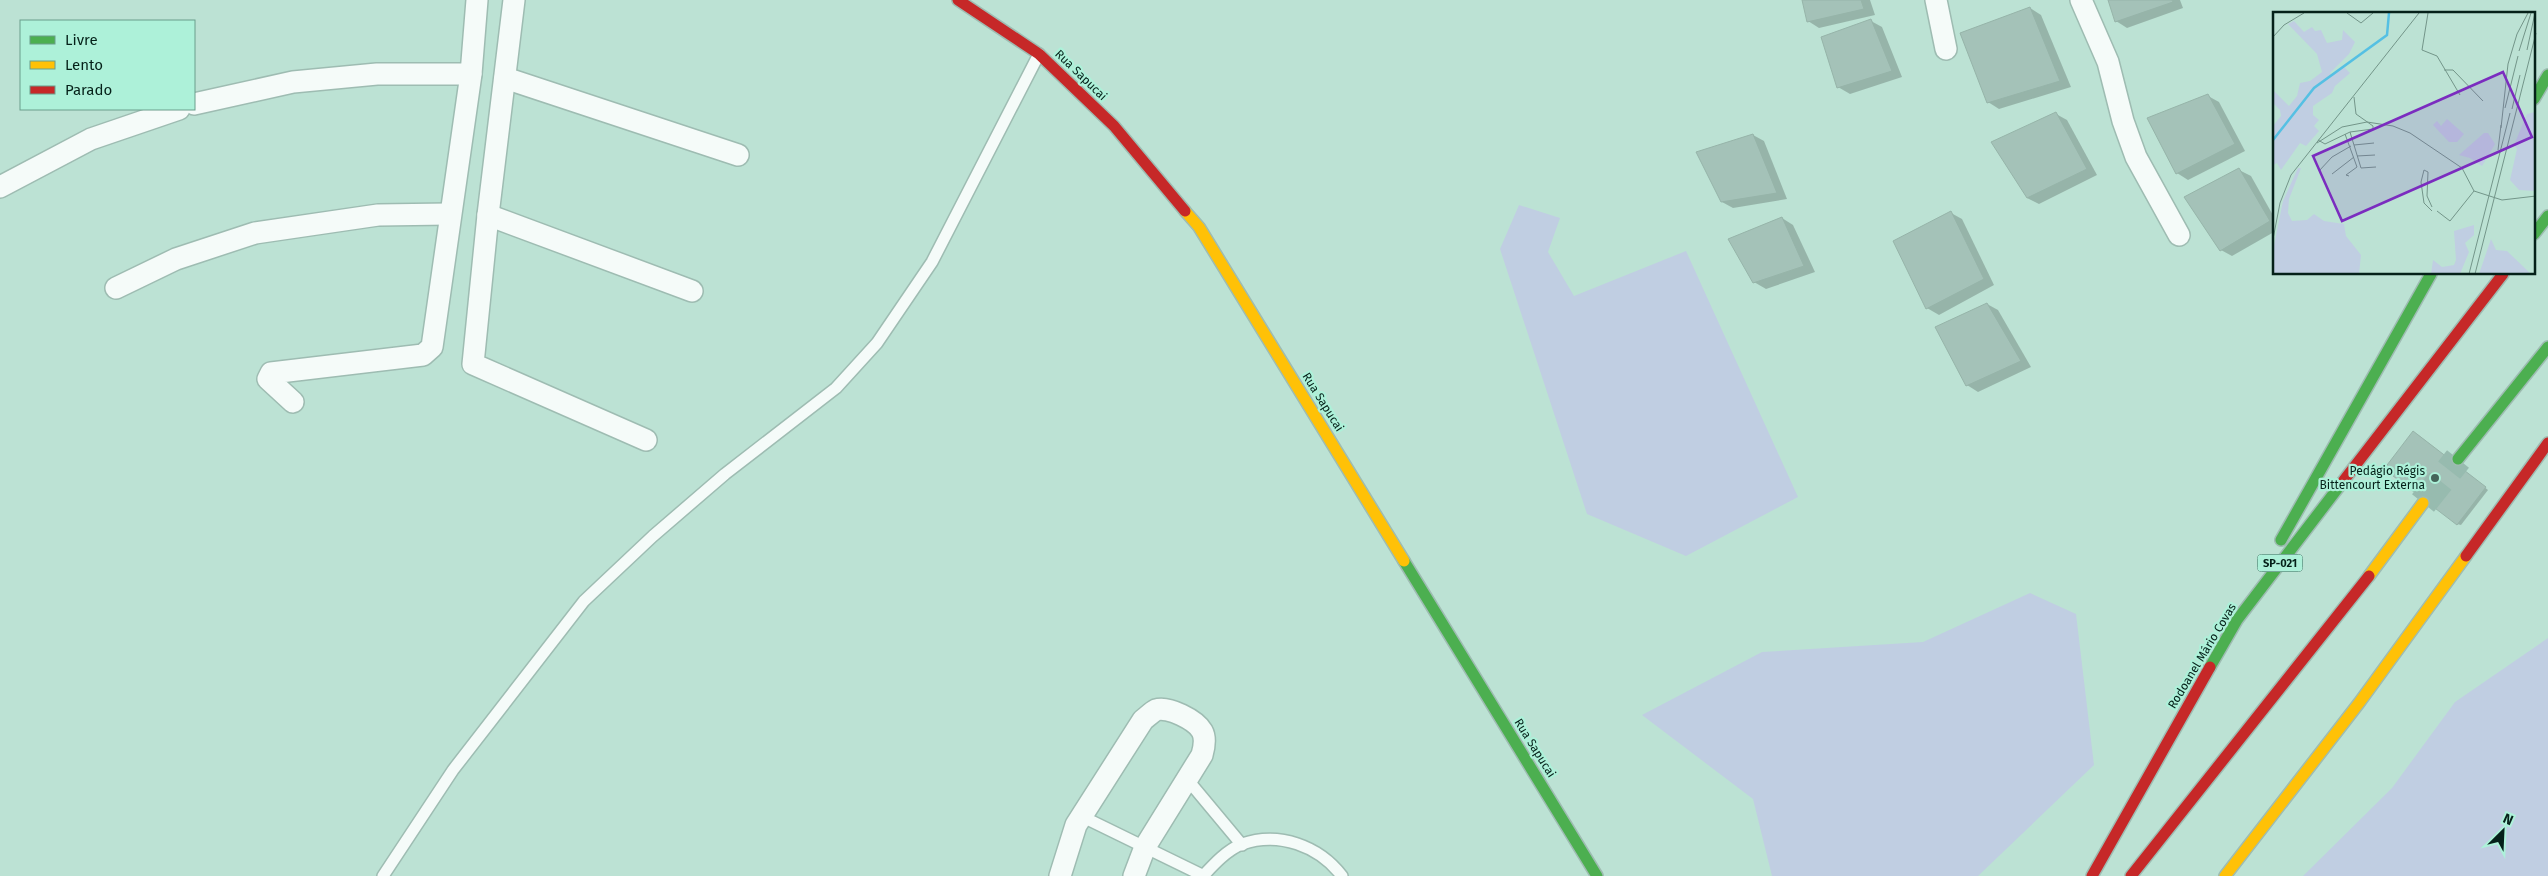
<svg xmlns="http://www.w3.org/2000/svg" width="2548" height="876" viewBox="0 0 2548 876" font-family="'Fira Sans',sans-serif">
	<rect width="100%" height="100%" fill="#bce2d4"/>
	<!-- green -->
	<g fill="#c0cee2">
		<polygon points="1519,205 1560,218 1548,252 1574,296 1686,251 1798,497 1686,556 1587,514 1500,249"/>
		<polygon points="2030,593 2076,614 2094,765 1978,876 1772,876 1753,799 1642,715 1762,652 1923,642"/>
		<polygon points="2548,638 2548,876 2303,876 2392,788 2455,702"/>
	</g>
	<!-- shadow -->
	<g fill="#0003">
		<polygon points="1803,0 1870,0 1875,15 1819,28 1808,21"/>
		<polygon points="2109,0 2180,0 2183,8 2127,28 2116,21"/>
		<polygon points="2030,8 2041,15 2071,87 1999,109 1988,102"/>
		<polygon points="1871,21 1882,27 1902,77 1850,94 1838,87"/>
		<polygon points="2208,96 2219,102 2245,151 2188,180 2177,173"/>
		<polygon points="2056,114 2067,120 2097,175 2039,204 2027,198"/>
		<polygon points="1753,135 1764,141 1787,199 1733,208 1722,202"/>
		<polygon points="2239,170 2251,176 2274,217 2274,232 2232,256 2221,250"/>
		<polygon points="1951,213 1962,219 1994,285 1939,315 1927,308 1895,241"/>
		<polygon points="1782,218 1793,225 1815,272 1766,289 1754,282"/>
		<polygon points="1987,304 1998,310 2031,367 1978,392 1967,385"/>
		<polygon points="2417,434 2488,490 2461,525 2457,524"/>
	</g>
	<!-- building -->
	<g fill="#a4c2b8" stroke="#96b4a9">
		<polygon points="1802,0 1861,0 1864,9 1807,22"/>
		<polygon points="2108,0 2172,0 2173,2 2115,22"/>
		<polygon points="2030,7 2060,81 1987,103 1960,33"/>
		<polygon points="1871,19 1892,71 1837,88 1821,37"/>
		<polygon points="2208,94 2235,144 2176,174 2147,118"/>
		<polygon points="2056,112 2087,169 2027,198 1991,142"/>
		<polygon points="1753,134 1777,193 1721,202 1696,152"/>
		<polygon points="2239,168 2270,221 2220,251 2184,197"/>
		<polygon points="1951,211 1984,279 1926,309 1893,241"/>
		<polygon points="1782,217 1804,266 1753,283 1728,239"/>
		<polygon points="1987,303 2021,361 1966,386 1935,327"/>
		<polygon points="2413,431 2486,487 2457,525 2384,469"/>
	</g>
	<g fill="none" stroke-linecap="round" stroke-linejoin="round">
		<!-- highway-tunnel -->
		<polyline stroke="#97bbaf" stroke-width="28" stroke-dasharray="28 14" stroke-linecap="butt" points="2423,503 2458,459"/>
		<defs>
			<g id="lane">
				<polyline points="1187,779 1242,845"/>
				<polyline points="1081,816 1204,876"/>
				<polyline points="383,876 453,770 584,601 653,536 725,474 836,388 877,343 932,262 1039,54"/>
				<path d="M1203,876C1214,864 1227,850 1242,844C1279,831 1319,846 1342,876"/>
			</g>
			<g id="street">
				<polyline points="514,0 488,215 473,364 646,440"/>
				<polyline points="1936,0 1946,49"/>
				<polyline points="2081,0 2108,62 2123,121 2136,157 2179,235"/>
				<polyline points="505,78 738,155"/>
				<polyline points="194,104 293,82 377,74 471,74"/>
				<polyline points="0,187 91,139 179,109"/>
				<polyline points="488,215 692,291"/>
				<polyline points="116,288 176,259 255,233 378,215 449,214"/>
				<polyline points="293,402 268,379 271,373 423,355 432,347 471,74 477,0"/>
				<path d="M1060,876L1076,825L1143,720C1147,717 1152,712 1156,710C1168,706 1196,720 1202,731C1206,738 1204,748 1202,755L1145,847L1134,876"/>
			</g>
			<g id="fast">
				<polyline points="2534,99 2548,75"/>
				<polyline points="2534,234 2548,216"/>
				<polyline points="2458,459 2548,347"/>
				<polyline points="2281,540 2431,274"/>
				<polyline points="1404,561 1597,876"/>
				<polyline points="2210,667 2237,620 2341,484"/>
			</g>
			<g id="slow">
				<polyline points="1185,211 1199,227 1404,561"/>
				<polyline points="2369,576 2423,503"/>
				<polyline points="2225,876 2359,703 2466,556"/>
			</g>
			<g id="jam">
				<polyline points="958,0 1039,54 1114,126 1185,211"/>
				<polyline points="2341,484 2503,274"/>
				<polyline points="2466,556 2548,443"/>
				<polyline points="2092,876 2210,667"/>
				<polyline points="2131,876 2369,576"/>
			</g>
		</defs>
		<!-- lane casing -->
		<use href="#lane" stroke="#9ebcb2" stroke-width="14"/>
		<!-- street casing -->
		<use href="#street" stroke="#9ebcb2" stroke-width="24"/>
		<!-- fast casing -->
		<use href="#fast" stroke="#9ebcb2" stroke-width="14"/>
		<!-- slow casing -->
		<use href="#slow" stroke="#9ebcb2" stroke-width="14"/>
		<!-- jam casing -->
		<use href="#jam" stroke="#9ebcb2" stroke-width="14"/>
		<!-- lane -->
		<use href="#lane" stroke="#f5fbf9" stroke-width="11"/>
		<!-- street -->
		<use href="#street" stroke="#f5fbf9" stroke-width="21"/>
		<!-- fast -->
		<use href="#fast" stroke="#4caf50" stroke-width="11"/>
		<!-- slow -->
		<use href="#slow" stroke="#ffc107" stroke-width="11"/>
		<!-- jam -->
		<use href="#jam" stroke="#c62828" stroke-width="11"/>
	</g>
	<!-- markers -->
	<circle fill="#45655a" stroke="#adf1d9" stroke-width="2" cx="2435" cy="478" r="5"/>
	<g text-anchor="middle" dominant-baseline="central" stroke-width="4.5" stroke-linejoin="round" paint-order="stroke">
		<!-- shield labels -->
		<rect fill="#adf1d9" stroke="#375f53" stroke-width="1" x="2257.5" y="554.5" width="45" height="17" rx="4"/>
		<g font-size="11" font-weight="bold" fill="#052119">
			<text x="2280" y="563">SP-021</text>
		</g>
		<!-- street labels -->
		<g font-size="12" fill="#052119" stroke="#adf1d9">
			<text transform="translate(1081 75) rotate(44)">Rua Sapucai</text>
			<text transform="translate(1323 402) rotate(58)">Rua Sapucai</text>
			<text transform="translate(2202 656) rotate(-59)">Rodoanel Mário Covas</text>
			<text transform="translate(1535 748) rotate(58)">Rua Sapucai</text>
		</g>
		<!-- poi labels -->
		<g font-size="12" fill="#052119" stroke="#adf1d9" text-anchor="end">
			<text x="2425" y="471">Pedágio Régis<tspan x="2425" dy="14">Bittencourt Externa</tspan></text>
		</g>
	</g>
	<!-- overview -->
	<g transform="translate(2273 12)">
		<rect width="262" height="262" fill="#bce2d4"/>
		<path d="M21,9L31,20L39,15L42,19L48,18L54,31L69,28L70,18L82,30L76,42L57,61L59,63L71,55L77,61L62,74L59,81L40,94V103L46,108L41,114L46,119L33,134L27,131L8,158L4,151L0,153V114L8,104L7,98L0,91V78L16,94L24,84L27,71L37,69L49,60L44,42L15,12ZM262,100V179L246,178L237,168L244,137L241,133L254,102ZM174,107L191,122L184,130H176L160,113L164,109L168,114ZM211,121H215L222,132L209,154L197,146L186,143ZM25,156H28L16,187L15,201L19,209L34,208L41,202L51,209L71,212L73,224L88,243L86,262H1L0,238L10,189ZM201,213V223L192,231L196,240L187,262H158L160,248L169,255L181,253L183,248L181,219ZM218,227L223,238L234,239L258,262H206Z" fill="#c0cee2"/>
		<path fill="none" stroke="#55c0e3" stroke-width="2.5" d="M0,128L41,76L114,23L116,1"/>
		<path fill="none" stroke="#739589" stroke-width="1" d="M74,1L88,11L100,1M155,1L149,38L164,44L187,83M0,25L11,13L31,1M254,38L262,1M246,39L258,1M171,58H180L210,89M232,96L245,44M239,97L247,63M228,116L235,52L244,22L255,1M77,120L88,156L103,155M72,122L84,155L73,163L76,164M45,128L52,132L77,120L100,117V114L83,102L81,85M44,131L69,115L94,110L120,114L137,121L189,156L201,179L229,188L263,184M81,133L101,131M225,138L228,113M84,144L102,143M46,159L59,145L78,134M59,162L81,145M159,195L154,184L155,160L151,158L148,170L151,191L159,199M164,199L177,209L201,179M0,227L7,191L18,163L146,1M196,262L237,101M202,262L263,21"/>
		<path fill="#7b2cbf" fill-opacity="0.15" stroke="#7b2cbf" stroke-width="2.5" d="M230,60L259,125L69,209L40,144Z"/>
		<rect width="262" height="262" fill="none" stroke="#052119" stroke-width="2.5"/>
	</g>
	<!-- legend -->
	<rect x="20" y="20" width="175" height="90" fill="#adf1d9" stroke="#6a9e8c"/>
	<rect x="30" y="36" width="25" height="8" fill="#4caf50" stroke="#6a9e8c"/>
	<text x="65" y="45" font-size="15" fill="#052119">Livre</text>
	<rect x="30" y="61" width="25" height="8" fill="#ffc107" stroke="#6a9e8c"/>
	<text x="65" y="70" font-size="15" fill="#052119">Lento</text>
	<rect x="30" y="86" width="25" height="8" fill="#c62828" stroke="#6a9e8c"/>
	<text x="65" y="95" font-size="15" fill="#052119">Parado</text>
	<!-- north arrow -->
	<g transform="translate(2503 831) rotate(24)" stroke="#adf1d9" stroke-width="4" paint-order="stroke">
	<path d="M0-4L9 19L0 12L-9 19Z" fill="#052119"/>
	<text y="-8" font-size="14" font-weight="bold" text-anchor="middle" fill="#052119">N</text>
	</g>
</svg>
